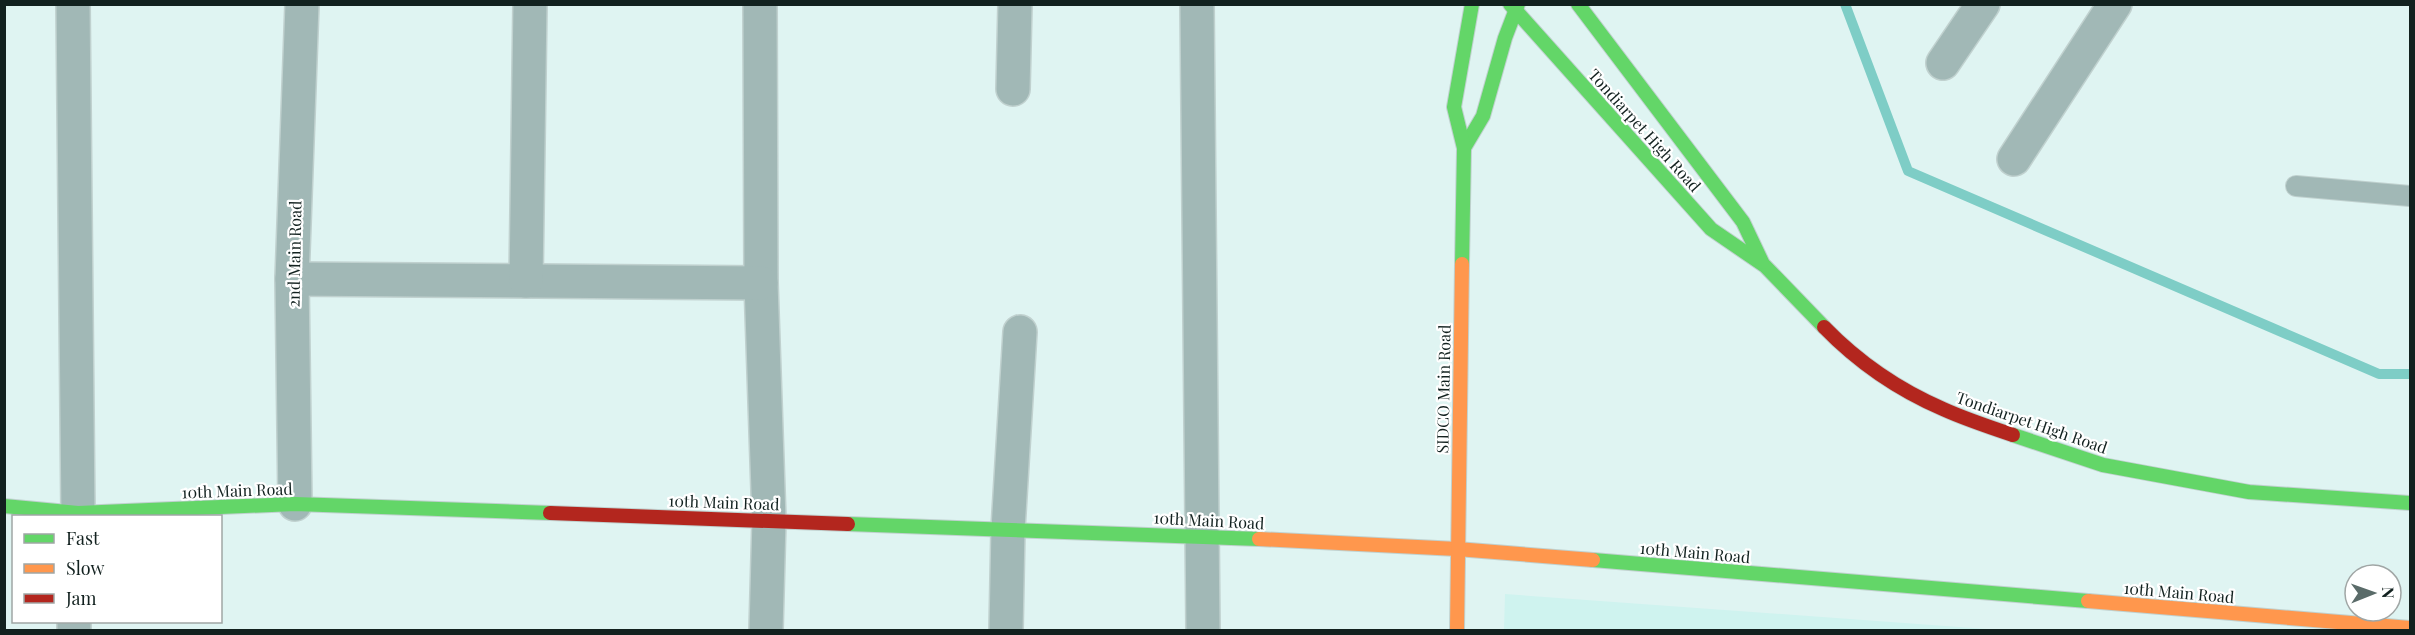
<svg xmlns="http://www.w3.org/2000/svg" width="2415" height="635" viewBox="0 0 2415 635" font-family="'Playfair Display',serif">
	<rect width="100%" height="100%" fill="#dff4f2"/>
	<!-- built -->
	<polygon fill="#cff3ef" points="1505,594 2000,630 1504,630"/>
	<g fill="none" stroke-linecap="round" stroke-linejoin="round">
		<!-- stream -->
		<polyline stroke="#7ecdc6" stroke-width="10" points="1845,4 1908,171 2379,374 2410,374"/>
		<defs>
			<polyline id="lane" points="2296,186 2410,196"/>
			<g id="street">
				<polyline points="73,4 78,516"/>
				<polyline points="760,4 761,283 769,520 766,630"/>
				<polyline points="1197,4 1203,630"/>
				<polyline points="1943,63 1983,4"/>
				<polyline points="1013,89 1015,4"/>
				<polyline points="2014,159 2115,4"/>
				<polyline points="292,279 761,283"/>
				<polyline points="526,281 530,4"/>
				<polyline points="295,504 292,279 302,4"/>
				<polyline points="74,630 74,622"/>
				<polyline points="1006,630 1008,529 1020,332"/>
			</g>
			<g id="fast">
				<polyline points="1510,4 1711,229 1765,266 1824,327"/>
				<polyline points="1578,4 1743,222 1762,262"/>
				<polyline points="1464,148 1483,116 1505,38 1518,4"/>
				<polyline points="1462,264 1464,148 1454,107 1472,4"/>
				<polyline points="2013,435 2103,465 2249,492 2410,503"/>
				<polyline points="4,506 78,513 295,504 550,513"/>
				<polyline points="848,524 1259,539"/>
				<polyline points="1593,560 2088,601"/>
			</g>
			<g id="slow">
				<polyline points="1259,539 1457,549 1593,560"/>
				<polyline points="2088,601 2410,628"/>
				<polyline points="1457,630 1462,264"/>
			</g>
			<g id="jam">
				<path d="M1824,327C1857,361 1899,390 1943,409C1965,419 1989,427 2013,435"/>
				<polyline points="550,513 848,524"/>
			</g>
		</defs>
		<!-- lane casing -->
		<use href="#lane" stroke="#c0d1cf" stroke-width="22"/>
		<!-- street casing -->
		<use href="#street" stroke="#c0d1cf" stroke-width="36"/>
		<!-- fast casing -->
		<use href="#fast" stroke="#c0d1cf" stroke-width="16"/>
		<!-- slow casing -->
		<use href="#slow" stroke="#c0d1cf" stroke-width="16"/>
		<!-- jam casing -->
		<use href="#jam" stroke="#c0d1cf" stroke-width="16"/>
		<!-- lane -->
		<use href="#lane" stroke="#a1b8b6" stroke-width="20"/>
		<!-- street -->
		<use href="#street" stroke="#a1b8b6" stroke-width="33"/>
		<!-- fast -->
		<use href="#fast" stroke="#63d668" stroke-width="14"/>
		<!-- slow -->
		<use href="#slow" stroke="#ff974d" stroke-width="14"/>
		<!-- jam -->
		<use href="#jam" stroke="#b3261e" stroke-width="14"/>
	</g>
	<g text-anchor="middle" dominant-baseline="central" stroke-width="4.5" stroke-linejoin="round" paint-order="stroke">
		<!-- street labels -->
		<g font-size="16" fill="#12211f" stroke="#fff">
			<text transform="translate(1645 130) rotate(48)">Tondiarpet High Road</text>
			<text transform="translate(294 254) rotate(-89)">2nd Main Road</text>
			<text transform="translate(1443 389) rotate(-89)">SIDCO Main Road</text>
			<text transform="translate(2032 422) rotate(19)">Tondiarpet High Road</text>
			<text transform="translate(237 490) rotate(-2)">10th Main Road</text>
			<text transform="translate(724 502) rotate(2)">10th Main Road</text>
			<text transform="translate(1209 520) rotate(3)">10th Main Road</text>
			<text transform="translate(1695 552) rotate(5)">10th Main Road</text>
			<text transform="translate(2179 592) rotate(5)">10th Main Road</text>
		</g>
	</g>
	<!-- border -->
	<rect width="2415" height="635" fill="none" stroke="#12211f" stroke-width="12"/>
	<!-- legend -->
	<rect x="12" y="515" width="210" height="108" fill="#ffffff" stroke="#a0a6a5" stroke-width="1.5"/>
	<rect x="24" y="534" width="30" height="9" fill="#63d668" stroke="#a0a6a5" stroke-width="1.5"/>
	<text x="66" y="545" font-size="18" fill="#12211f">Fast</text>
	<rect x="24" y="564" width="30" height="9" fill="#ff974d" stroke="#a0a6a5" stroke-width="1.5"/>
	<text x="66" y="575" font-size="18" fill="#12211f">Slow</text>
	<rect x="24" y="594" width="30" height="9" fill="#b3261e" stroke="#a0a6a5" stroke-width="1.5"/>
	<text x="66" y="605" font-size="18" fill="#12211f">Jam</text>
	<!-- north arrow -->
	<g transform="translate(2373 593) rotate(89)"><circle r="28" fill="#ffffff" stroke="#a0a6a5" stroke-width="1.5"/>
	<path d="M0-4.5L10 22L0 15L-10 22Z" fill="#5a6b69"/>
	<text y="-9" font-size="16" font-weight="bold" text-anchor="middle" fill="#12211f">N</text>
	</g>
</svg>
